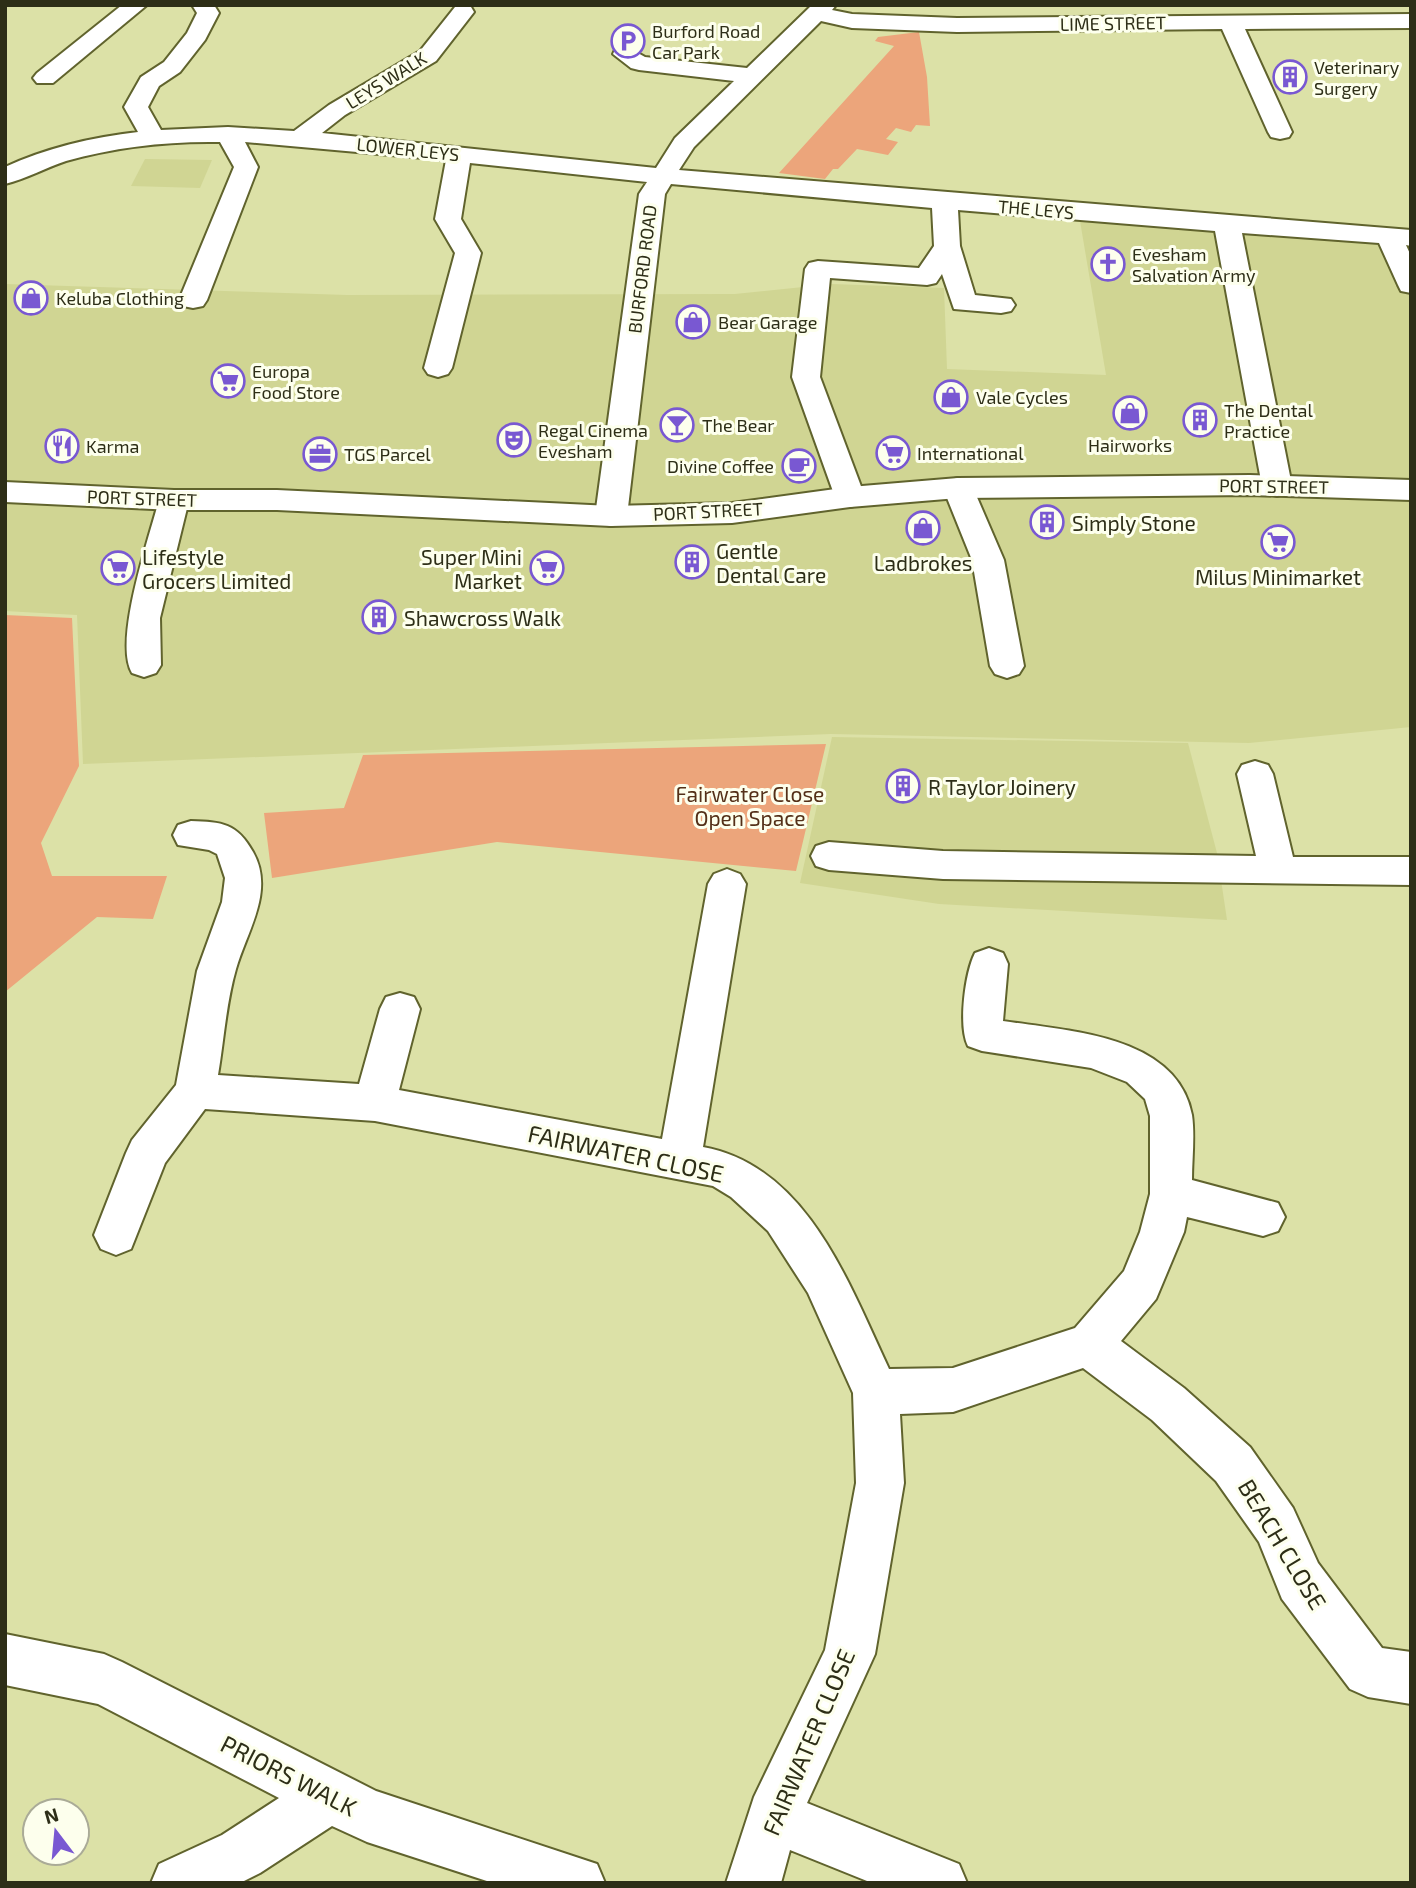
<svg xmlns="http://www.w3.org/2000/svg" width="1416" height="1888" viewBox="0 0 1416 1888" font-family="'Exo 2',sans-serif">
	<rect width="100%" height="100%" fill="#dce1a7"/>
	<!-- built -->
	<g fill="#d0d593">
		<polygon points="145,159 212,160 200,188 131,186"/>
		<polygon points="1079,215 1411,237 1411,727 1249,743 831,734 83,764 77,615 5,611 5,284 347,295 735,294 832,284 944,288 947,369 1106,375"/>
		<polygon points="832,737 1188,743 1217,853 1227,920 939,904 800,883"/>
	</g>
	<!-- green -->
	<g fill="#eca57b">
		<polygon points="919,32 927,77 930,126 916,125 911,132 896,128 886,139 898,142 888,155 857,149 838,169 833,169 825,179 779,173 894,46 875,41 878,37"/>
		<polygon points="5,615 72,618 79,766 41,843 52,876 167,876 153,919 97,917 5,992"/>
		<polygon points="826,744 796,871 497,842 272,878 264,813 344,808 363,755"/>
	</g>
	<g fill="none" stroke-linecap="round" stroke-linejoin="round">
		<defs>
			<g id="minor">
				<polygon points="122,5 147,5 53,83 37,83 33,78 37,73"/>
				<path d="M192,5H214L219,13L205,40L180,72L159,86L148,107L161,130L228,127L294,131L329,105L420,51L455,7H471L474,12L436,61L345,115L322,133L656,168L675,138L734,81L639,70L631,68L613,54L620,39H636L639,44L636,52L645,57L747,68L812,5H836L832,10L852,14L957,18L1411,14V28L1245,29L1292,132L1289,137L1280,139L1271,137L1268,132L1222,29L957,32L852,28L821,21L694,147L679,170L1411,230V246L1406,245L1411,256V293L1401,291L1398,285L1379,243L1242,233L1292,486L1288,493L1277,496L1266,493L1262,486L1215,231L958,210L960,246L975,295L1011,299L1015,305L1011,311L1001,313L954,309L942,274L936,283L927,285L830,278L820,377L865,497L861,504L850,507L839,504L835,497L792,377L805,269L809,263L818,261L919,268L934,246L932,208L671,184L665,194L627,516L622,523L611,526L600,523L595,516L639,194L647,182L470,163L461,219L481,253L452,368L448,374L438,377L428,374L424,368L455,253L435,219L446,160L245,142L258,167L207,300L203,306L193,308L183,306L179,300L234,167L220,142C168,141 115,147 66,161C45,168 26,179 5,184V167C46,148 93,137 138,132L124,107L141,77L164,62L187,33L197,13Z"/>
				<polygon points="958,478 969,481 973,488 1004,560 1024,666 1019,674 1007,678 995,674 990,666 972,560 943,488 947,481"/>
				<path d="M174,490L185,493L189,500L160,618L161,665L156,673L144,677L132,673C113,641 149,538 159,500L163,493Z"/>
				<polygon points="1255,761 1268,765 1273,774 1293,857 1411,857 1411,885 943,879 829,870 816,866 811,856 816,846 829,842 943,851 1256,856 1237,774 1242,765"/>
				<path d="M191,821C222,822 237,823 253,852C275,891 247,931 236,969C226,1003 224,1040 218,1075L359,1084L380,1009L386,997L400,993L414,997L420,1009L399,1090L662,1139L708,884L714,874L727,869L740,874L746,884L703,1147C807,1166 849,1284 889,1369L953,1368L1075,1328L1124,1271L1140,1232L1150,1194V1116L1145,1099L1127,1082L1091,1068L982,1051L968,1046C958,1026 965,973 975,953L989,948L1003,953L1008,964L1003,1021C1068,1031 1177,1035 1192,1115C1195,1136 1192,1159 1192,1180L1278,1203L1285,1217L1278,1231L1263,1236L1187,1217L1184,1232L1156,1299L1121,1341L1184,1388L1250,1447L1293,1508L1318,1563L1382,1648L1411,1652V1704L1368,1697L1350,1689L1282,1599L1259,1542L1216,1481L1152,1420L1083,1368L953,1412L900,1414L904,1483L875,1654L807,1803L959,1864L967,1883H872L790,1850L781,1883H726L754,1797L825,1650L856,1483L853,1393L808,1293L768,1231L731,1197L713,1186L375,1121L205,1109L165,1163L131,1249L116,1255L101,1249L94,1235L126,1153L132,1140L176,1085L197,971L222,902L225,878L217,854L209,850L178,845L173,835L178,825Z"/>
				<polygon points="5,1634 104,1654 122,1662 376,1791 597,1864 605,1883 493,1883 367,1842 332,1826 260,1873 240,1883 151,1883 159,1864 222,1835 279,1798 98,1704 5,1685"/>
			</g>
			<polygon id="major" points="1250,475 1411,480 1411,500 1250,495 958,498 850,507 732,523 611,526 277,510 174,510 5,502 5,482 174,490 277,490 611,506 732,503 850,487 958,478"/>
		</defs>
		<!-- minor casing -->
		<use href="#minor" stroke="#60632d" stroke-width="4"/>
		<!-- major casing -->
		<use href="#major" stroke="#60632d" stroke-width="4"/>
		<!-- minor -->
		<use href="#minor" fill="#fff" fill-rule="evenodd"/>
		<!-- major -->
		<use href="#major" fill="#fff" fill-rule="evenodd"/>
	</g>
	<!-- icons -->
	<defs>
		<symbol id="parking-ring" viewBox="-11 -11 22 22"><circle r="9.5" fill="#fdffed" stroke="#7958d2" stroke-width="1.5"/><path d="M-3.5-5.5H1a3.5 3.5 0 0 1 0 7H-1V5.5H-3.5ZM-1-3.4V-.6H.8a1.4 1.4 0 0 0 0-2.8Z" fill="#7958d2"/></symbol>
		<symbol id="building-ring" viewBox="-11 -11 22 22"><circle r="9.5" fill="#fdffed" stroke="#7958d2" stroke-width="1.5"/><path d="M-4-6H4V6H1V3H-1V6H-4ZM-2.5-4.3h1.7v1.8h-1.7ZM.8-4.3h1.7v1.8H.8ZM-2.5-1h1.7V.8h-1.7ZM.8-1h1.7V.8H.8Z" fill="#7958d2"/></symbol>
		<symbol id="church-ring" viewBox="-11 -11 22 22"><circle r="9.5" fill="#fdffed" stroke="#7958d2" stroke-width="1.5"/><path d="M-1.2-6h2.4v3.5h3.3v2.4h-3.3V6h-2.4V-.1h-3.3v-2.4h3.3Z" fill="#7958d2"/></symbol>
		<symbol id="shop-ring" viewBox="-11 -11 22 22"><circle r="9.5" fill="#fdffed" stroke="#7958d2" stroke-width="1.5"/><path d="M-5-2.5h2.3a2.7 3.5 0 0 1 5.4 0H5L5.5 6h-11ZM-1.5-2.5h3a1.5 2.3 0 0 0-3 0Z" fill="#7958d2"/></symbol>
		<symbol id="supermarket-ring" viewBox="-11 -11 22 22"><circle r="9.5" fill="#fdffed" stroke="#7958d2" stroke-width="1.5"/><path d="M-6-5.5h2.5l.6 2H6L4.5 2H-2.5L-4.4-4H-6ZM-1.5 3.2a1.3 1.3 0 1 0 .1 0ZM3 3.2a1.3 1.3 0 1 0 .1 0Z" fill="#7958d2"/></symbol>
		<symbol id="bar-ring" viewBox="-11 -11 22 22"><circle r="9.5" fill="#fdffed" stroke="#7958d2" stroke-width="1.5"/><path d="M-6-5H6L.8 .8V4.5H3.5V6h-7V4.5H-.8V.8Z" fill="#7958d2"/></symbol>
		<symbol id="theatre-ring" viewBox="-11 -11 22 22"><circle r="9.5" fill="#fdffed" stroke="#7958d2" stroke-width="1.5"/><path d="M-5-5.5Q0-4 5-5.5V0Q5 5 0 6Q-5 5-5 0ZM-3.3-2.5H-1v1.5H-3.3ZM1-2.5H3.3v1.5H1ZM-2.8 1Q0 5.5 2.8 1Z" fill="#7958d2"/></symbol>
		<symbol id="restaurant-ring" viewBox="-11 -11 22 22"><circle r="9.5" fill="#fdffed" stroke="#7958d2" stroke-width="1.5"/><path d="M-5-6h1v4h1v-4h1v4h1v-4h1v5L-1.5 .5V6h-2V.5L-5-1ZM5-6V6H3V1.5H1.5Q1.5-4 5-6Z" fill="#7958d2"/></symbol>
		<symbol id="office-ring" viewBox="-11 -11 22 22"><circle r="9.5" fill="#fdffed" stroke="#7958d2" stroke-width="1.5"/><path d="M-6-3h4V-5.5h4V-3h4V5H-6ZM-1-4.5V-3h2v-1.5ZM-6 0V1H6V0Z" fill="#7958d2"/></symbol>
		<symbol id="cafe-ring" viewBox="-11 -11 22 22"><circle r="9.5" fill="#fdffed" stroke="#7958d2" stroke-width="1.5"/><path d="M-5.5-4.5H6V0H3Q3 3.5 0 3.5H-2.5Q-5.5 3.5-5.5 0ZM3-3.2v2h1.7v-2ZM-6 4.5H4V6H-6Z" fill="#7958d2"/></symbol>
	</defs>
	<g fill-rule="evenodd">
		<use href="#parking-ring" x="609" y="22" width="38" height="38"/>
		<use href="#building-ring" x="1271" y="58" width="38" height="38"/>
		<use href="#church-ring" x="1089" y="245" width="38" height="38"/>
		<use href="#shop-ring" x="12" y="279" width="38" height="38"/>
		<use href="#shop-ring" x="674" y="303" width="38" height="38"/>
		<use href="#supermarket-ring" x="209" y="362" width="38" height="38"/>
		<use href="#shop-ring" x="932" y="378" width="38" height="38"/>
		<use href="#shop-ring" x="1111" y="394" width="38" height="38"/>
		<use href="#building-ring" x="1181" y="401" width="38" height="38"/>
		<use href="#bar-ring" x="658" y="406" width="38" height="38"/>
		<use href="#theatre-ring" x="495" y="421" width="38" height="38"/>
		<use href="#restaurant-ring" x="43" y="427" width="38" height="38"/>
		<use href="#supermarket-ring" x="874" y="434" width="38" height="38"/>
		<use href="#office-ring" x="301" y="435" width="38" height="38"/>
		<use href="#cafe-ring" x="780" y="447" width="38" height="38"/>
		<use href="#building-ring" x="1028" y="503" width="38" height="38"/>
		<use href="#shop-ring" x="904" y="509" width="38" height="38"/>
		<use href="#supermarket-ring" x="1259" y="523" width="38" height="38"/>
		<use href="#building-ring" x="673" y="543" width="38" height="38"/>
		<use href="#supermarket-ring" x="99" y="549" width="38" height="38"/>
		<use href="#supermarket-ring" x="528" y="549" width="38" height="38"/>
		<use href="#building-ring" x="360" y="598" width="38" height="38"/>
		<use href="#building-ring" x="884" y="767" width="38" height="38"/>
	</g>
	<g text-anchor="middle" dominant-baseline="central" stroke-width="6" stroke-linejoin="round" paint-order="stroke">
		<!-- far-street labels -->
		<g font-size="18" fill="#2d2e17" stroke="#fdffed">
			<text transform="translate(1113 23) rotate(-1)">LIME STREET</text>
			<text transform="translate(386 80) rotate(-32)">LEYS WALK</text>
			<text transform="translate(408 149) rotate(6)">LOWER LEYS</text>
			<text transform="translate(1036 209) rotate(5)">THE LEYS</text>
			<text transform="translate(642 269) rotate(-83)">BURFORD ROAD</text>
			<text transform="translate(1274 486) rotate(1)">PORT STREET</text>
			<text transform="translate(142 498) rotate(2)">PORT STREET</text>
			<text transform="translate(708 511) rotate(-3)">PORT STREET</text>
		</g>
		<!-- far-poi labels -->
		<g font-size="18" fill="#2d2e17" stroke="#fdffed" text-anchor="start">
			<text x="652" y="31">Burford Road<tspan x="652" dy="21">Car Park</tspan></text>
			<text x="1314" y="67">Veterinary<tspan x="1314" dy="21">Surgery</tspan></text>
			<text x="1132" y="254">Evesham<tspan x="1132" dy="21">Salvation Army</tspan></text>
			<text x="56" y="298">Keluba Clothing</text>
			<text x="718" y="322">Bear Garage</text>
			<text x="252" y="371">Europa<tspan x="252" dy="21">Food Store</tspan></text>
			<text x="976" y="397">Vale Cycles</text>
			<text x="1224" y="410">The Dental<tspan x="1224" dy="21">Practice</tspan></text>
			<text x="702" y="425">The Bear</text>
			<text x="538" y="430">Regal Cinema<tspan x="538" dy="21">Evesham</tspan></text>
			<text x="1130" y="445" text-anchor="middle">Hairworks</text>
			<text x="86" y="446">Karma</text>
			<text x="917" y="453">International</text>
			<text x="344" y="454">TGS Parcel</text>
			<text x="774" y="466" text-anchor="end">Divine Coffee</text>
		</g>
		<!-- poi labels -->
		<g font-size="21" fill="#2d2e17" stroke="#fdffed" text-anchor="start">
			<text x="1072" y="522">Simply Stone</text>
			<text x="716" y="550">Gentle<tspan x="716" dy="24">Dental Care</tspan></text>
			<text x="142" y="556">Lifestyle<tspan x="142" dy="24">Grocers Limited</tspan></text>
			<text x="522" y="556" text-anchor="end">Super Mini<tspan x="522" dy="24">Market</tspan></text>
			<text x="923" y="562" text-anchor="middle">Ladbrokes</text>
			<text x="1278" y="576" text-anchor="middle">Milus Minimarket</text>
			<text x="404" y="617">Shawcross Walk</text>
			<text x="928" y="786">R Taylor Joinery</text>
		</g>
		<!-- park labels -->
		<g font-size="21" fill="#543018" stroke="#fdffed">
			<text x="750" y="793">Fairwater Close<tspan x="750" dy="24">Open Space</tspan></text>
		</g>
		<!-- near-street labels -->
		<g font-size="24" fill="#2d2e17" stroke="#fdffed">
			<text transform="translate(626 1153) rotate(12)">FAIRWATER CLOSE</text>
			<text transform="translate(1283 1544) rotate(59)">BEACH CLOSE</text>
			<text transform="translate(808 1742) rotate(-67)">FAIRWATER CLOSE</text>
			<text transform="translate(289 1775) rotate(27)">PRIORS WALK</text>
		</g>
	</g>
	<!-- border -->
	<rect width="1416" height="1888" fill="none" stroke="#2d2e17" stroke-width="14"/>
	<!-- north arrow -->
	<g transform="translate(56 1832) rotate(344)"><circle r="33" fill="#fdffed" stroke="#aaab97" stroke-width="2"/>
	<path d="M0-5L12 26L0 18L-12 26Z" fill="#7958d2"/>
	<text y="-10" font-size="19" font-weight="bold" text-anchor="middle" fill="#2d2e17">N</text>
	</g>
</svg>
